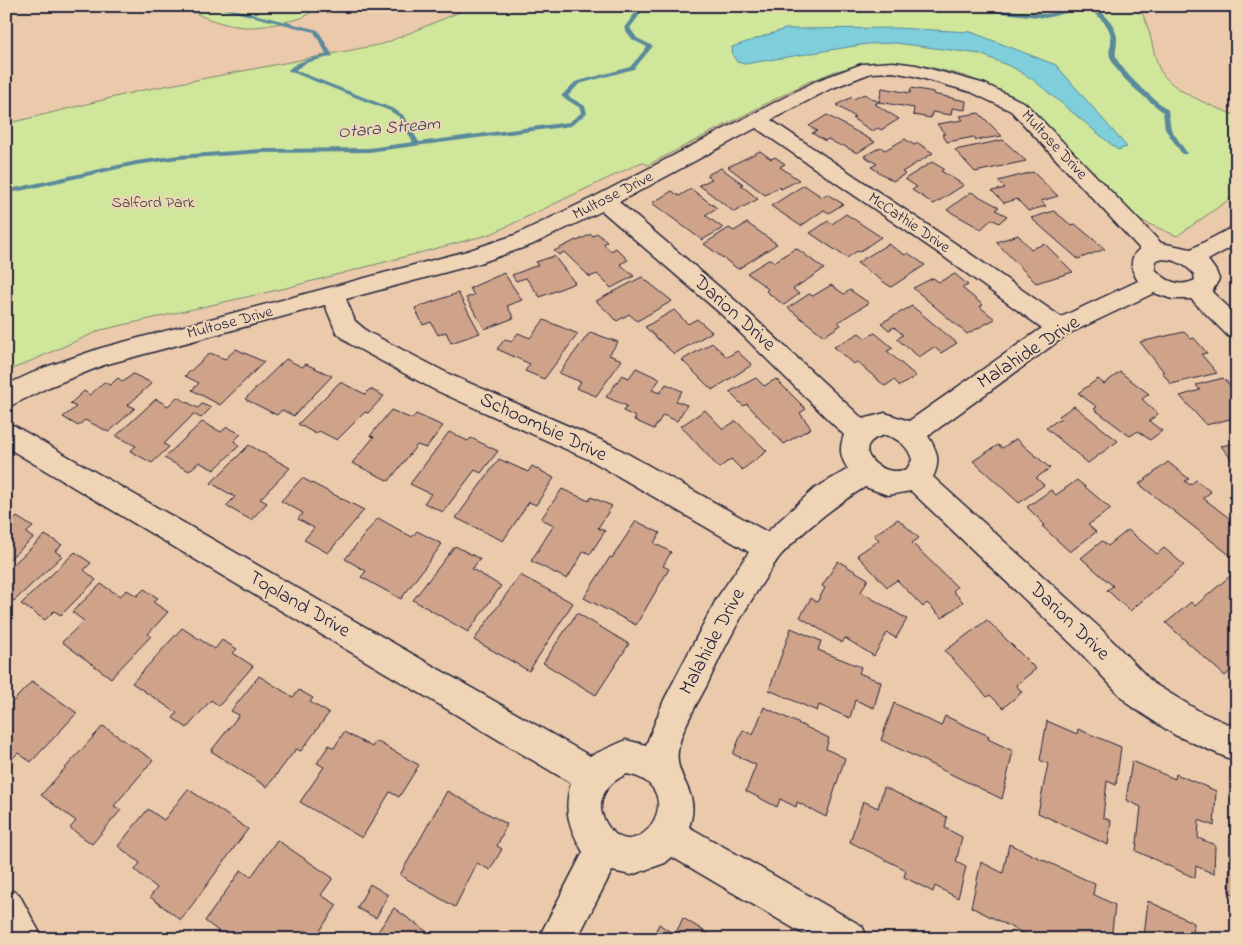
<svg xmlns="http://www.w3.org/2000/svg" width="1243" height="945" viewBox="0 0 1243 945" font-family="'Indie Flower',sans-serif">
	<rect width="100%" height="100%" fill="#ebcaac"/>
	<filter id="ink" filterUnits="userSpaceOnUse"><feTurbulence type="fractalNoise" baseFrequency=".02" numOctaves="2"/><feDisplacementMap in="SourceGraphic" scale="10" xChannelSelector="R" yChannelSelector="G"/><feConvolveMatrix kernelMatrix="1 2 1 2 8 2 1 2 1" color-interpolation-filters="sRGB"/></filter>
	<g filter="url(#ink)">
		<!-- green -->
		<g fill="#d0e69b" stroke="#79846b">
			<path d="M180,6H302L313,10C305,19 297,19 285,22C242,33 219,25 180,6Z"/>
			<path d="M474,6H1138C1151,25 1151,48 1159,68C1169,91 1215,107 1237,116V194L1177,236L1137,219L1030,108L995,88L965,76L930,67L911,64L871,63L836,71L808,82L648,165L642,162L491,234L286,288L101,330L6,372V124L139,91L383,44Z"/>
		</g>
		<!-- water -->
		<polygon fill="#7fcedb" stroke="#5a899b" points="896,28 971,32 1056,65 1127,147 1118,150 1032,79 1012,67 980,54 896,43 867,44 745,64 737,62 733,56 732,47 785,29"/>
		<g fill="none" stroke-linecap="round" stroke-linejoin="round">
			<!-- stream -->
			<g fill="#5a899b" fill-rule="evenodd">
				<path d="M211,6H222L318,30L333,56L306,63L295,70L394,109L403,115L419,142L569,122L581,113L580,108L561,96L575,82L630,67L647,47L633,40L624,28L640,6H646L630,28L637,38L653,46L634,69L579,84L568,96L585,106L587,113L571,126L369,152L261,153L179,159L136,165L6,194V190L136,161L179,155L261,149L369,148L413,142L399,117L390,111L289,71L288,70C298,60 313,58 327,55L314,32Z"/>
				<polygon points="944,6 965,6 1046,14 1061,11 1071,6 1079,6 1065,13 1046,18"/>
				<path d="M1085,6C1100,6 1115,23 1117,37C1118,48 1112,53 1120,64C1132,82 1151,96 1168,110L1171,129L1187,153L1186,154H1182L1165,129L1163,112C1146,98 1119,79 1111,59C1108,53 1110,49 1111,43C1113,25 1097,16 1085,6Z"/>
			</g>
		</g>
		<!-- building -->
		<g fill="#cea38a" stroke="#22223b">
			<polygon points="882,88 910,93 911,88 934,92 933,94 966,101 965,110 952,108 951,115 932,112 931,118 913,115 914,108 879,102"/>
			<polygon points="864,94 879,102 875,104 899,119 881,130 878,128 872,131 852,118 855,117 836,105 852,97 854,99"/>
			<polygon points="979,113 1002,136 976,140 974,137 947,142 942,134 945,134 937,124 963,120 960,116"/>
			<polygon points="827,115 875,142 857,153 842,145 841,146 828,139 825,141 812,133 817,131 809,126"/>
			<polygon points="905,139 914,145 918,143 933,153 902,172 905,174 893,181 871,167 877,164 864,156 881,147 885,150"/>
			<polygon points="1003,140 1026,161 975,172 955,150"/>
			<polygon points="760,151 771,159 775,157 785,164 780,167 799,180 781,189 779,187 765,195 728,167"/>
			<polygon points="932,162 944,169 941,171 964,185 934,204 912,190 917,187 905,179"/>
			<polygon points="721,168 743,184 741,185 758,199 734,212 699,185 712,179 707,175"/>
			<polygon points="1033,172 1058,196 1041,201 1046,206 1028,211 1017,199 1004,203 992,191 1005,188 998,181"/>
			<polygon points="804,185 822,197 827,194 843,204 829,213 824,210 801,226 771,206"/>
			<polygon points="691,189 717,208 705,215 723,228 702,240 652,203 672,191 679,196"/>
			<polygon points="971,192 999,207 996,210 1007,216 999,223 992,219 981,229 947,210"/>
			<polygon points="1054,211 1071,225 1075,224 1105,249 1078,259 1031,218"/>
			<polygon points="846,214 881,237 859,252 857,251 847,258 810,233 828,221 832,224"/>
			<polygon points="747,223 777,244 738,269 704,244 729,228 734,231"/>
			<polygon points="597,233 607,242 603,244 611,251 616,248 628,260 620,264 634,276 611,288 597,274 590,277 564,252 559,255 554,251 576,240 577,241 591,234 593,236"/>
			<polygon points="1018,235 1031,249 1045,244 1073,272 1036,283 996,242"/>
			<polygon points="888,244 905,255 908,253 925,265 891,287 857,263"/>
			<polygon points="796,248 824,269 793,289 799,294 784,305 766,291 768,289 747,273 770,259 774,262"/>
			<polygon points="554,256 575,283 540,297 526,278 516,281 512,275 538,265 536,262"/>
			<polygon points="504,273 522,300 507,306 514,318 485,329 466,298 474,295 470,288"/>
			<polygon points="955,274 968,285 962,288 983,305 980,307 995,319 967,334 913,288 933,278 939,282"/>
			<polygon points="642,277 672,301 637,321 629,314 617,321 596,301"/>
			<polygon points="831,285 844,294 850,290 869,303 838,322 841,325 824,336 788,308 809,294 813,296"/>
			<polygon points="458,293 480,333 451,343 446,332 438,335 431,322 423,325 415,308"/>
			<polygon points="912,306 957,343 941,353 934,347 919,357 897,339 903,335 894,327 889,330 881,323"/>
			<polygon points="674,310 688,324 697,319 712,332 674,354 645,327"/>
			<polygon points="544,320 578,334 544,379 525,371 530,364 497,349 505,339 511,342 518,333 530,338"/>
			<polygon points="590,332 618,342 609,355 622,360 596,396 576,388 581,382 559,373"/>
			<polygon points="1184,332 1191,339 1194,338 1207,353 1201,354 1217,373 1171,384 1162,372 1164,372 1140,342"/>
			<polygon points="859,333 865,338 875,333 893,348 887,351 916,376 900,386 894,380 885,386 857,362 853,364 834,347"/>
			<polygon points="712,343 727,357 737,351 752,365 712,390 682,360"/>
			<polygon points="236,349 264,362 220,405 192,390 199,383 185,376 210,353 225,359"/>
			<polygon points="286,359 302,367 306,364 332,376 294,416 282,410 277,415 245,399"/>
			<polygon points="636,368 660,379 652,390 660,393 666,384 682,391 676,401 687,405 677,421 663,415 654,429 634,420 636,417 623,411 627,406 606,397 622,375 629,378"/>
			<polygon points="1120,372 1149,394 1142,399 1158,414 1149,421 1162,431 1150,440 1138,431 1130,436 1094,409 1097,407 1078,393 1098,379 1104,384"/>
			<polygon points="133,374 152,383 128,405 135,408 109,432 85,420 78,426 63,417 76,407 70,404 84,391 90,395 104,382 110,385 118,378 123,382"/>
			<polygon points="756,378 764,386 776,379 806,409 800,413 811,428 784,444 747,404 743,406 729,392"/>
			<polygon points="1223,378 1237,393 1237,421 1234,418 1206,425 1180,396 1200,390 1196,385"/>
			<polygon points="340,382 365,394 370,389 384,396 368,413 365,412 337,440 319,431 316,434 298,424"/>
			<polygon points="177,397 198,408 202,404 211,408 201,418 193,414 191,417 164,444 169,447 152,463 130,451 136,446 116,436 156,399 168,406"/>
			<polygon points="1074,406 1118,441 1088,463 1046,428 1061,418 1059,416"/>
			<polygon points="391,410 412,419 416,414 443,426 426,448 417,445 389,481 352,463 374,437 370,436"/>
			<polygon points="705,410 723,429 736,421 767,451 742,470 731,459 719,468 681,426"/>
			<polygon points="202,422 221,432 227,427 241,434 234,441 239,446 214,470 199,462 189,471 164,458"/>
			<polygon points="449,432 468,441 471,438 498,451 481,473 475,470 443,512 424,503 431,494 410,484"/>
			<polygon points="1016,439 1050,468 1036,478 1044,485 1019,503 973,461 998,445 1002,448"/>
			<polygon points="1237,443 1237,466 1221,446"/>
			<polygon points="249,445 290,468 260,499 267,503 251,520 226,506 235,497 211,483"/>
			<polygon points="499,459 528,472 532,466 554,478 536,505 529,502 503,541 456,518"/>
			<polygon points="1168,462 1189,479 1185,481 1190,485 1196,480 1211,492 1203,498 1237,524 1237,551 1231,556 1139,484"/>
			<polygon points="302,478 364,510 328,553 304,540 314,528 298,519 303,513 281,501"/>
			<polygon points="1077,480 1111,509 1088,525 1096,532 1070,552 1042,526 1045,525 1027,507 1051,490 1056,495"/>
			<polygon points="562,489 589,501 591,497 612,506 598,528 605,531 590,554 584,551 567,579 531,561 554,525 541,519"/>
			<polygon points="17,517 33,527 26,533 33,538 6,562 6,527"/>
			<polygon points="378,518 412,537 417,531 442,544 401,599 361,577 366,571 345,559"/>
			<polygon points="898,519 919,538 912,543 957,587 953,591 963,602 942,618 927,603 923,607 897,580 887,587 857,555 879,540 874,535"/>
			<polygon points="636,521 660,533 654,543 671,552 663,566 669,569 636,625 584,598 610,557 612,558"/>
			<polygon points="1128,530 1157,554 1164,548 1184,565 1130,611 1107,590 1113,586 1081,558 1102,541 1108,546"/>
			<polygon points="45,535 62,545 55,551 62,556 14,601 6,596 6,571"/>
			<polygon points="455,546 480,559 472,569 501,586 468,632 413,600"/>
			<polygon points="75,552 91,563 84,570 96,580 61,615 54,611 45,620 21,604"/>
			<polygon points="838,561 868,579 861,592 907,619 896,638 887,633 874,656 845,638 842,643 800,617 811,598 817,602 825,588 822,586"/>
			<polygon points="1237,570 1237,665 1225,676 1166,623 1191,602 1195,606"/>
			<polygon points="520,575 573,603 529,671 474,640"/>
			<polygon points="101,584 120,596 127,590 137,596 144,589 158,598 153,602 168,612 148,634 151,636 111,678 62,642 84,621 72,612"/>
			<polygon points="577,613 629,644 596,695 543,663"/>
			<polygon points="987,620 1036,669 1016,685 1022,692 1003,708 990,695 987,697 945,651"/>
			<polygon points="182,628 215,649 222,640 237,649 233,653 253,666 219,706 211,700 187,728 173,718 177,713 132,683"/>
			<polygon points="791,628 821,641 818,650 861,667 859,673 881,682 874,708 855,700 850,718 819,705 817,711 769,690"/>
			<polygon points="259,676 293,697 299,690 313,698 310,702 329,713 301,751 296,749 267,787 211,751 239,715 231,711"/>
			<polygon points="32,681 77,713 31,762 18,753 12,759 6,755 6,709"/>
			<polygon points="894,703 941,726 945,716 989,736 988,739 1013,751 1002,799 881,740"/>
			<polygon points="764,707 829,738 826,749 845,758 826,817 797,802 796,807 780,799 777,807 746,791 756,765 733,754 743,730 753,735"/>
			<polygon points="1047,721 1077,734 1078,729 1121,747 1116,785 1107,781 1103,817 1111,821 1108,845 1038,813 1048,764 1040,760"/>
			<polygon points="103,726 153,760 114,806 121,810 92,844 70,828 76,821 41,795"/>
			<polygon points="344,732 372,747 376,741 419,765 399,797 390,792 362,838 300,802 324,767 317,763 329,745 334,748"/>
			<polygon points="1132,761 1175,779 1176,774 1216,791 1214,826 1199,820 1198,838 1215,845 1214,874 1196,866 1195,878 1136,851 1141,807 1126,800"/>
			<polygon points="884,787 947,817 945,828 962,837 956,862 966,867 958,898 935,886 933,892 904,877 906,870 850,842 863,801 878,808"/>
			<polygon points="188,789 248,829 181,920 150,897 157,888 135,870 140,863 118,846 148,809 164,820"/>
			<polygon points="447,791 507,824 497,846 502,849 490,870 477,863 455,907 400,875"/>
			<polygon points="1235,807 1237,808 1237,896 1229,892"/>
			<polygon points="277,840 333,878 321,895 337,905 315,938 304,930 299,939 229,939 205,921 241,870 251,877"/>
			<polygon points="1009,844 1095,884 1093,894 1115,905 1111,939 1022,939 1023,933 971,907 981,862 1003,873"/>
			<polygon points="370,884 388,895 376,918 357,908"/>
			<polygon points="1148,901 1194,923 1193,937 1197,939 1136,939 1136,932 1144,936"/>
			<polygon points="394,908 433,936 431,939 373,939"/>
			<polygon points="683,918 717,939 652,939 659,924 675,935"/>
		</g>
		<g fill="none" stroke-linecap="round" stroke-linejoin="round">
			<defs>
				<g id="street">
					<path d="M893,62L916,65L985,84L1025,103L1161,243L1191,249L1229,229L1237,227V244L1208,260L1216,271L1219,279L1212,292L1237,315V339L1228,336L1191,299H1172L1154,293L1068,334L928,436C937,450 941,461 933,477L1100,628L1153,683L1199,711L1237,728V762L1175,735L1129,705L1078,650L911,491L888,495L865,487C834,506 805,529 780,556C773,565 767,576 761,585C740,617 723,650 707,685C698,702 680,732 678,751C674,779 702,791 689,827L862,926L868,939H812L672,857L665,863L631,875L612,871L577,939H538L583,852C569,827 563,811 571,783L6,447V423L15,426L590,756L626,740L646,745L664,700L717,598L749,552L592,461L433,389L350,344L336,332L325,305L104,365L49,387L6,408V385L43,368L101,348L467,251L515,235L596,196L816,81L862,64ZM893,72L914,76L971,92L1011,111L1140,249C1128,258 1131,270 1138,281L1061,317L956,244L771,120L830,89L871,73ZM756,128L940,254L1042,328L909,421L885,413L863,419L737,302L619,202ZM602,211L721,314L844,435C839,448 840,457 848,469L814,489L767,532L612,445L451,375L368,332L355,321L346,299L480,263L531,245ZM1159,259C1174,259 1184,263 1194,274L1195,280C1180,288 1165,281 1155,269V261ZM885,435C898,438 909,447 912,460L907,469C880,480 846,444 885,435ZM627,774C694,787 636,874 606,823C593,801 607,783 627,774Z"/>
					<polygon points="6,888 19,894 43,939 6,939"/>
				</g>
			</defs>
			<!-- street casing -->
			<use href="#street" stroke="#22223b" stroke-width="3"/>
			<!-- street -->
			<use href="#street" fill="#efd4b6" fill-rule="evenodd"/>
		</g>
	</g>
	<g text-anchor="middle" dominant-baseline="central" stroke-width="4" stroke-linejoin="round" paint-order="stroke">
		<!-- far-street labels -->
		<g font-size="16" fill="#22223b" stroke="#efd4b6">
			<text transform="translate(1054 145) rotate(47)">Multose Drive</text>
			<text transform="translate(613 196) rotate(-27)">Multose Drive</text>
			<text transform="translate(909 223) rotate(34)">McCathie Drive</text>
			<text transform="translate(230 323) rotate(-15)">Multose Drive</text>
		</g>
		<!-- far-park labels -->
		<g font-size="16" fill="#3c3f49" stroke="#efd4b6">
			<text x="153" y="203">Salford Park</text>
		</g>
		<!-- far-water labels -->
		<g font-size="18" font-style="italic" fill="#35445b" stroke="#efd4b6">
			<text transform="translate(389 129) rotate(-5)">Otara Stream</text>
		</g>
		<!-- street labels -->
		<g font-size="20" fill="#22223b" stroke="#efd4b6">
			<text transform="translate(734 314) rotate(42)">Darion Drive</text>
			<text transform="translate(1029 353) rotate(-33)">Malahide Drive</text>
			<text transform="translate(543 428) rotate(25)">Schoombie Drive</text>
			<text transform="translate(299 605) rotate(30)">Topland Drive</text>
			<text transform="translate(1069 622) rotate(44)">Darion Drive</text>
			<text transform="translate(713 642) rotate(-62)">Malahide Drive</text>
		</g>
	</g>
	<!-- margin -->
	<rect width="1243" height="945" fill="none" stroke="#efd4b6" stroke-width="25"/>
	<rect x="12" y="12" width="1218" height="920" fill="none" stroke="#22223b" stroke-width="2" filter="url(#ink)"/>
</svg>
